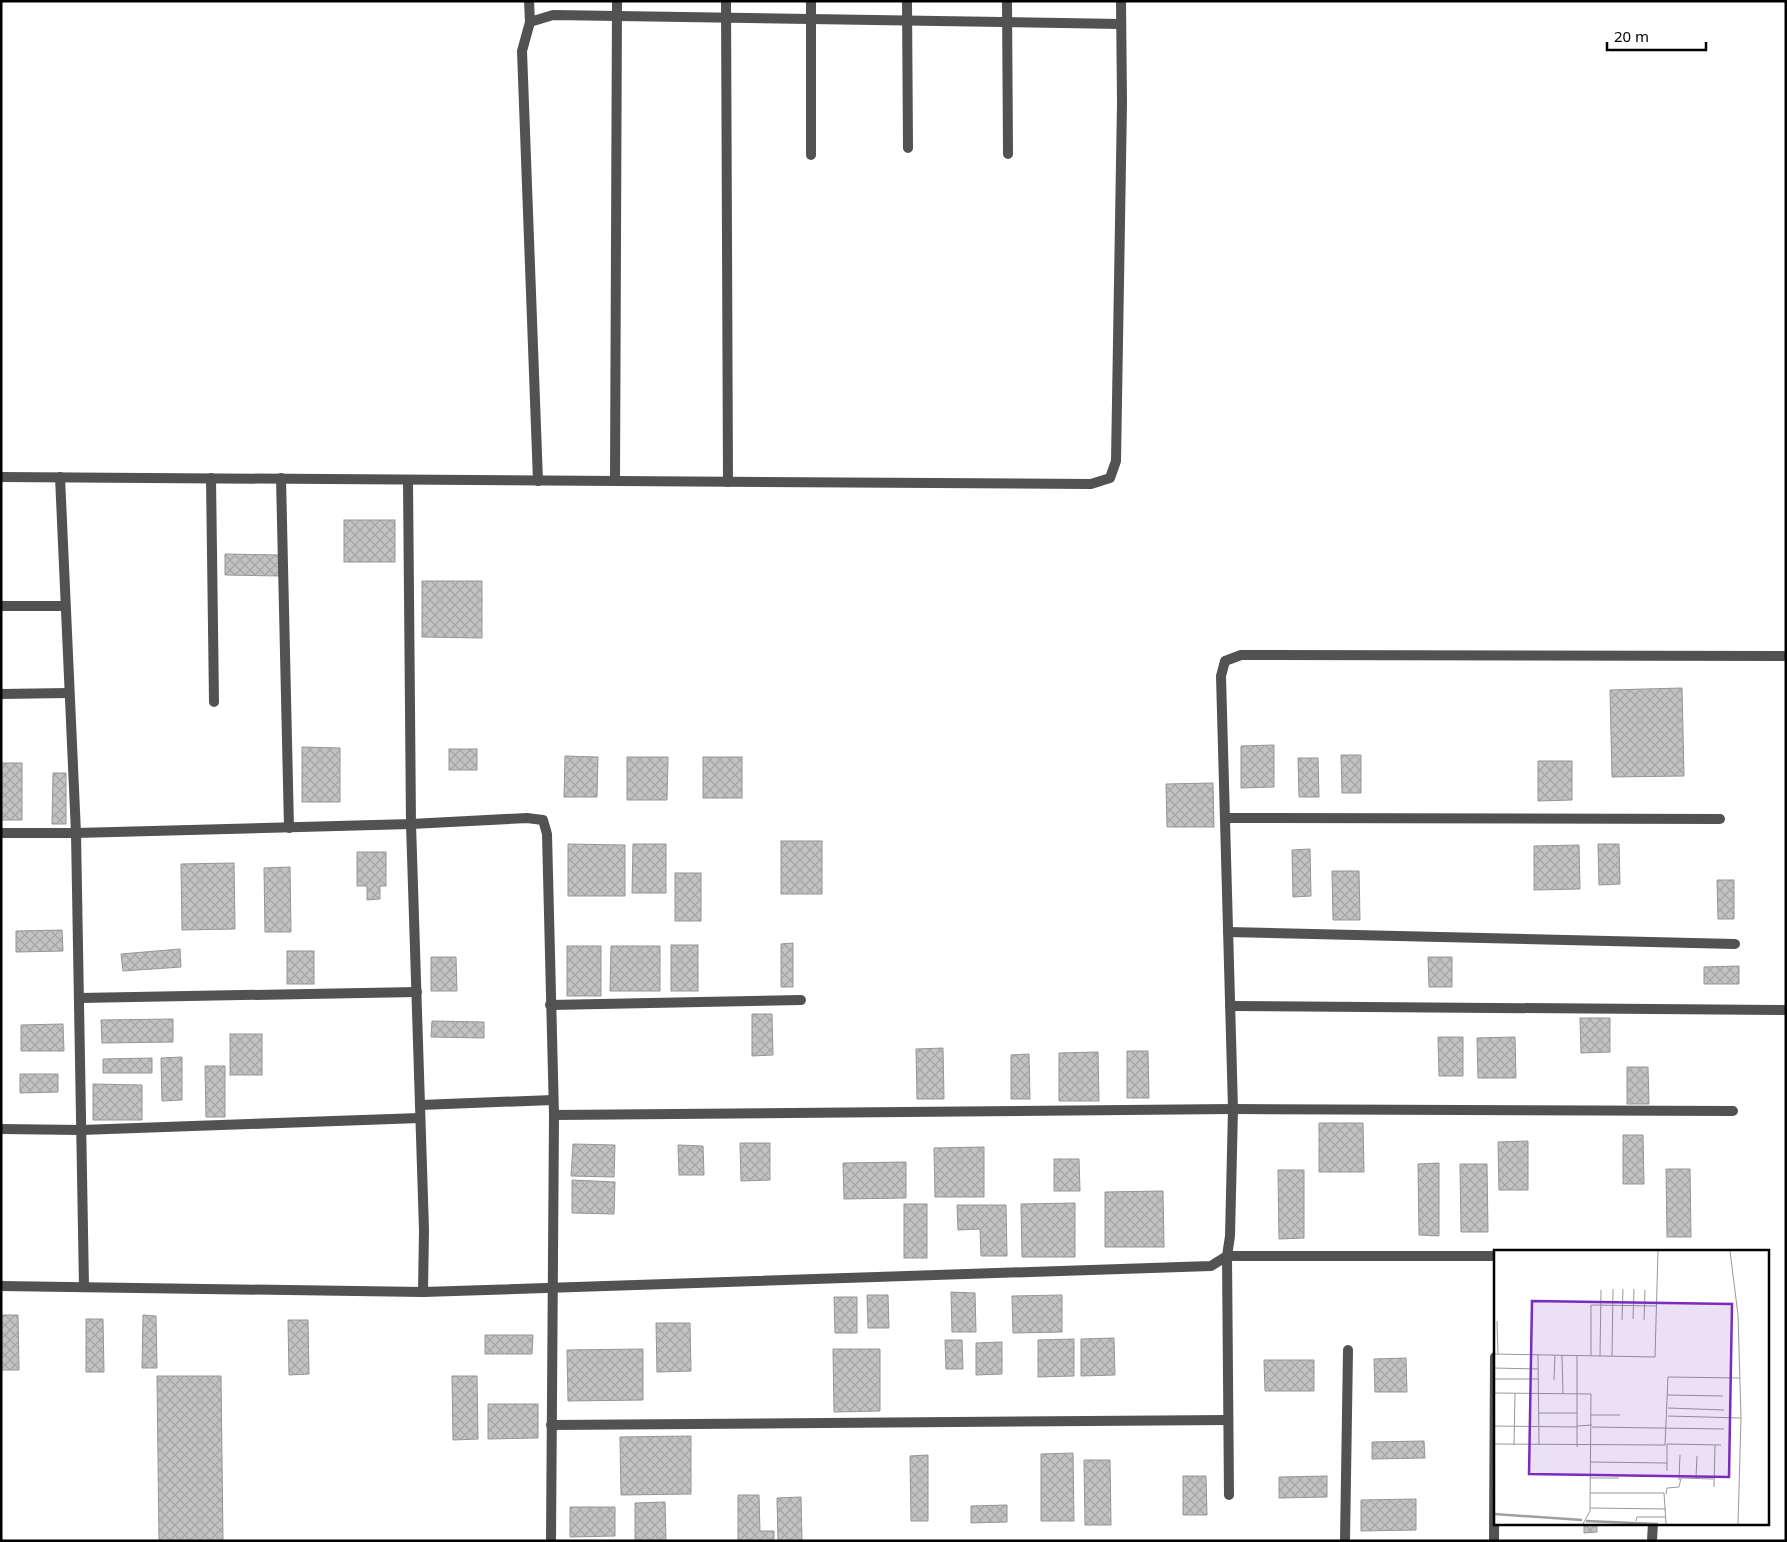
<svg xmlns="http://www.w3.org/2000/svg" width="1787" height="1542" viewBox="0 0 1787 1542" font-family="'Noto Sans',sans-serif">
	<defs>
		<pattern id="building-cross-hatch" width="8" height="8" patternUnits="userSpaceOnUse" patternTransform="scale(1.25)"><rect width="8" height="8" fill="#c2c2c2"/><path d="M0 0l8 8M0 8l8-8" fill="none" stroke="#a5a5a5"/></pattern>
	</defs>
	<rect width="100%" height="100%" fill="#fff"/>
	<!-- building -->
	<g fill="url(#building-cross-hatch)" stroke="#969696">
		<rect x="344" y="520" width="51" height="42"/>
		<polygon points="225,554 279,555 279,576 225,575"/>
		<polygon points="422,581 482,581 482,638 422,637"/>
		<polygon points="1682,688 1684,776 1612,777 1610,690"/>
		<polygon points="1274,745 1274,787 1241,788 1241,746"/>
		<polygon points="302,747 340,748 340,802 302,802"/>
		<rect x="449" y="749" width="28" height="21"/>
		<polygon points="1341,755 1361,755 1361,793 1342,793"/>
		<polygon points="565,756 598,757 597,797 564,797"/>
		<polygon points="627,757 668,757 667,800 627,800"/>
		<rect x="703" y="757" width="39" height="41"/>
		<polygon points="1298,758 1318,758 1319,797 1299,797"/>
		<polygon points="1538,761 1572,761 1572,800 1538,801"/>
		<rect x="1" y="763" width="21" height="57"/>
		<polygon points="53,773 66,773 66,824 52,824"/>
		<polygon points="1213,783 1214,827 1167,827 1166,784"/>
		<rect x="781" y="841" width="41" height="53"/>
		<polygon points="568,844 625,845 625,896 568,896"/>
		<polygon points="633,844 666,844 666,893 632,893"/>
		<polygon points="1598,844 1619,844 1620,884 1599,885"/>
		<polygon points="1579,845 1580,889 1534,890 1534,846"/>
		<polygon points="1310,849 1311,896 1293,897 1292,850"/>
		<polygon points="357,852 386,852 386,886 380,886 380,899 367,900 367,886 357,886"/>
		<polygon points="234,863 235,929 182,930 181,864"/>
		<polygon points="290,867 291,932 265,932 264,868"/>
		<polygon points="1332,871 1359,871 1360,920 1333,920"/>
		<rect x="675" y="873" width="26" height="48"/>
		<polygon points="1717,880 1734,880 1734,919 1718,919"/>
		<polygon points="62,930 63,951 16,952 16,931"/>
		<polygon points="793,943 793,987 781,987 781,944"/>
		<rect x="671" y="945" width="27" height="46"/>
		<rect x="567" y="946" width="34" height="50"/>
		<polygon points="611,946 660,946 660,991 610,991"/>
		<polygon points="180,949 181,967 123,971 121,954"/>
		<rect x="287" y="951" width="27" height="33"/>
		<polygon points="431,957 456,957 457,991 431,991"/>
		<polygon points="1428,957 1452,957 1452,987 1429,987"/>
		<polygon points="1739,966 1739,984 1704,984 1704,967"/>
		<polygon points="752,1014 772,1014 773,1055 752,1056"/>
		<polygon points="1580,1018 1610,1018 1610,1052 1581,1053"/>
		<polygon points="173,1019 173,1042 102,1043 101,1020"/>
		<polygon points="432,1021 484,1022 484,1038 431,1037"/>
		<polygon points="63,1024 64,1051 21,1051 21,1025"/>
		<rect x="230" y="1034" width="32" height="41"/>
		<polygon points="1438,1037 1463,1037 1463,1076 1439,1076"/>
		<polygon points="1515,1037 1516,1078 1478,1078 1477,1038"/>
		<polygon points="943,1048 944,1099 917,1099 916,1049"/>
		<polygon points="1127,1051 1148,1051 1149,1098 1127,1098"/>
		<polygon points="1098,1052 1099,1101 1059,1101 1059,1053"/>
		<polygon points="1029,1054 1030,1099 1011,1099 1011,1055"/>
		<polygon points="182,1057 182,1100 162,1101 161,1058"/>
		<polygon points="152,1058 152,1073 103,1073 103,1059"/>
		<polygon points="205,1066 225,1066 225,1117 206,1117"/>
		<polygon points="1627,1067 1648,1067 1649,1104 1627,1104"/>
		<polygon points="20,1074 58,1074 58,1092 20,1093"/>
		<polygon points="93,1084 142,1085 142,1120 93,1120"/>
		<polygon points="1319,1123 1363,1123 1364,1172 1319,1172"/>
		<polygon points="1623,1135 1643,1135 1644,1184 1623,1184"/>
		<polygon points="1528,1141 1528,1190 1499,1190 1498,1142"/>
		<polygon points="740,1143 770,1143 770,1180 741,1181"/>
		<polygon points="573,1144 615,1145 614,1177 571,1176"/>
		<polygon points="678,1145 703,1146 704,1175 679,1175"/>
		<polygon points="984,1147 984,1197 935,1197 934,1148"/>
		<polygon points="1054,1159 1079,1159 1080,1191 1054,1191"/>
		<polygon points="906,1162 906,1198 844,1199 843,1163"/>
		<polygon points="1439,1163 1439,1236 1419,1235 1418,1164"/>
		<polygon points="1460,1164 1487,1164 1488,1232 1461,1232"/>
		<polygon points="1666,1169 1690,1169 1691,1237 1667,1237"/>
		<polygon points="1278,1170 1304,1170 1304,1238 1279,1239"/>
		<polygon points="572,1180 615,1182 614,1214 572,1213"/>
		<polygon points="1163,1191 1164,1247 1105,1247 1105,1192"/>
		<polygon points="1075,1203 1075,1257 1022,1257 1021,1204"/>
		<rect x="904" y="1204" width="23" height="54"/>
		<polygon points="957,1205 1006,1205 1007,1256 981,1256 980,1229 958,1230"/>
		<polygon points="951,1292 975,1293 976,1332 952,1332"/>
		<polygon points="867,1295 888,1295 889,1328 868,1328"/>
		<polygon points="1062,1295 1062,1332 1013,1333 1012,1296"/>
		<polygon points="834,1297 857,1297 857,1333 835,1333"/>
		<polygon points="1,1315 18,1315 19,1370 1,1370"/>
		<polygon points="143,1315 156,1316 157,1368 142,1368"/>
		<polygon points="86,1319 103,1319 104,1372 86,1372"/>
		<polygon points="288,1320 308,1320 309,1374 289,1375"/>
		<polygon points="656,1323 690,1323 691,1371 657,1372"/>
		<polygon points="485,1335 533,1335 532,1354 485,1354"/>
		<polygon points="1114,1338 1115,1375 1081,1376 1081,1339"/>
		<polygon points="1074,1339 1074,1376 1038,1377 1038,1340"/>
		<polygon points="945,1340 962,1340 963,1369 946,1369"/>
		<polygon points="1002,1342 1002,1374 976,1375 976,1343"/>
		<polygon points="643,1349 643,1400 568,1401 567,1350"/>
		<polygon points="833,1349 880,1349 880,1411 834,1412"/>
		<polygon points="1406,1358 1407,1392 1375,1392 1374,1359"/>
		<polygon points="1264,1360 1314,1360 1314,1391 1265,1391"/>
		<polygon points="157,1376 221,1376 223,1541 159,1541"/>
		<polygon points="452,1376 477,1376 478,1439 453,1440"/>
		<polygon points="488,1404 538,1404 538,1438 488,1439"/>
		<polygon points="691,1436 691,1494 621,1495 620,1437"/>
		<polygon points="1424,1441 1425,1458 1372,1459 1372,1442"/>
		<polygon points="1073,1453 1074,1521 1041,1521 1041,1454"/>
		<polygon points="928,1455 928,1521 911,1521 910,1456"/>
		<polygon points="1084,1460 1110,1460 1111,1525 1085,1525"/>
		<polygon points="1183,1476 1206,1476 1207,1515 1183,1515"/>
		<polygon points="1327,1476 1327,1497 1279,1498 1279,1477"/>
		<polygon points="738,1495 759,1495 760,1531 774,1531 774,1541 738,1541"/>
		<polygon points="801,1497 802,1541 778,1541 777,1498"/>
		<polygon points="1416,1499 1416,1530 1361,1531 1361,1500"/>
		<polygon points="665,1502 666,1541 635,1541 635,1503"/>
		<polygon points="1007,1505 1007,1522 971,1523 971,1506"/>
		<polygon points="570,1507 615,1507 615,1536 570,1537"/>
		<polygon points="1584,1523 1597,1523 1597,1532 1584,1533"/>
	</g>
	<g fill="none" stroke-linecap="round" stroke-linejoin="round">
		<!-- minor -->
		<g stroke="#525252" stroke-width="10">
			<polyline points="529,1 530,22"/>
			<polyline points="726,1 728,482"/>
			<polyline points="811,1 811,155"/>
			<polyline points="907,1 908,148"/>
			<polyline points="1007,1 1008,154"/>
			<polyline points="1,477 1091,484 1110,478 1116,461 1122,103 1121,1"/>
			<polyline points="60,477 76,833 84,1287"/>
			<polyline points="211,478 214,702"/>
			<polyline points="281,478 289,828"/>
			<polyline points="408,480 411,824 424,1230 423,1292"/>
			<polyline points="538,481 522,51 530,22 553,15 1121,24"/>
			<polyline points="615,481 617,1"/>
			<polyline points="1,606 65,606"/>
			<polyline points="1,694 69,693"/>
			<polyline points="1225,818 1720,819"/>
			<polyline points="1,833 76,833 411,824 527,818 543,820 547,834 554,1115 551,1541"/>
			<polyline points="1228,932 1735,944"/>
			<polyline points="79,998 417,992"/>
			<polyline points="550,1005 801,1000"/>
			<polyline points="1230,1006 1786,1010"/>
			<polyline points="420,1105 553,1100"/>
			<polyline points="554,1115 1233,1109 1733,1111"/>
			<polyline points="1,1129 81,1130 420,1118"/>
			<polyline points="1,1286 423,1292 1211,1266 1227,1256 1230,1236 1233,1109 1221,676 1225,661 1241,655 1786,656"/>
			<polyline points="551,1425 1228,1420"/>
			<polyline points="1229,1495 1227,1256 1496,1256"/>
			<polyline points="1345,1541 1348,1350"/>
			<polyline points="1494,1541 1495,1357"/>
			<polyline points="1652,1541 1653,1523"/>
		</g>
	</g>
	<!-- overview -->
	<g transform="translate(1494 1250)">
		<rect width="275" height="275" fill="#fff"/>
		<path fill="none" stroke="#a0a0a0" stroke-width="2.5" d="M0,264L88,270M92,271L164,274"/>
		<path fill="none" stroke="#999" stroke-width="1" d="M236,1L244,65L247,168L244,274M139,69L140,39M128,70L129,39M150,70L151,40M3,71L4,104M0,104L161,107L164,1M44,105L45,195M68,105L69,144M83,106V197M97,106V55L163,56M106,106L107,40M118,106L119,39M0,118L44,119M0,129H44M60,130L61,105M0,143L97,144L96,261L89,274M173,145L229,146M174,158L230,160M45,163H83M97,165H126M174,166L247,168M0,176L83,177M83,176L98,175M98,177L230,179M0,194L171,195L174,127L246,128M20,195L21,144M97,212L173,213M173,221V194L227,195M96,228H125M202,228L203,206M185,230L186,205M220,237L221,195M96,243H170L172,274M172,244L173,238L185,237L187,228L220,229M96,258L172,259M142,271L143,267H172"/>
		<path fill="#7b2cbf" fill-opacity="0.15" stroke="#7b2cbf" stroke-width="2.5" d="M38,51L238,54L235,227L35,224Z"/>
		<rect width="275" height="275" fill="none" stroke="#000" stroke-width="2.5"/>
	</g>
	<!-- border -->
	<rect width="1787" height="1542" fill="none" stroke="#000000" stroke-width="5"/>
	<!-- scale -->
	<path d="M1607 42v8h99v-8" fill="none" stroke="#000000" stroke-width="2.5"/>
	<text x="1614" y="42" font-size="15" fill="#000000" stroke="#ffffff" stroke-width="4" paint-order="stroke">20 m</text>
</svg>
